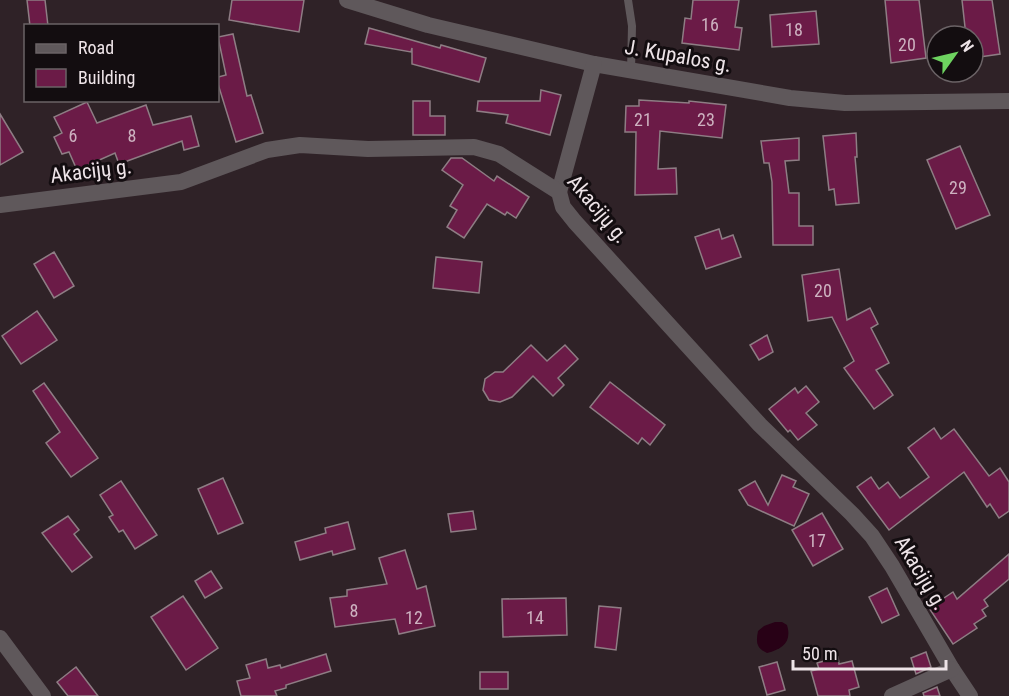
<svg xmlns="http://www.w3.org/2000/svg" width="1009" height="696" viewBox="0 0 1009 696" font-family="'Roboto Condensed',sans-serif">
	<rect width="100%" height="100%" fill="#2f2227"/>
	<!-- water -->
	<path fill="#280116" d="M775,622H782L787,625C792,642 783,649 767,653C756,648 756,642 758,631L764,626Z"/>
	<!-- building -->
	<g fill="#6b1b47" stroke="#8e7d84" stroke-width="1.5">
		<polygon points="27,0 45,0 48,26 30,26"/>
		<polygon points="232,0 304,0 299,32 229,20"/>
		<polygon points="693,0 739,0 735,27 742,28 739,50 682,43 685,18 691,19"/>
		<polygon points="885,0 919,0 926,58 891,63"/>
		<polygon points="962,0 992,0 1000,54 973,58 973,36 966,36"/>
		<polygon points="816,11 819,44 772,47 770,15"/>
		<polygon points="369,28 440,48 441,45 486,58 479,82 412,64 412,48 411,52 365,44"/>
		<polygon points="233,34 247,96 251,95 263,133 236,142 218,84 218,77 226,75 218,37"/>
		<polygon points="541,90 561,95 550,135 506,123 508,115 477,111 478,101 540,101"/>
		<polygon points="639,100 689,103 689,101 726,105 722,138 660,131 658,169 676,168 677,194 635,195 636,132 625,132 626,106 639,106"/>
		<polygon points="413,101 430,101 430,116 445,116 445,135 413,135"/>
		<polygon points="87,102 97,123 146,105 153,125 191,116 199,146 184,150 182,141 119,164 115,153 77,170 69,152 62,154 54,137 62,133 54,117"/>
		<polygon points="0,114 23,152 0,165"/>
		<polygon points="856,133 857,157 855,157 859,203 836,205 834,189 829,190 823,136"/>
		<polygon points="799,138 799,160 785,161 789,193 799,193 799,226 813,226 813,245 773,245 772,182 769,163 764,163 761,141"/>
		<polygon points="960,146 990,215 956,229 927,160"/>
		<polygon points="451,158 462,158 494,181 497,176 529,197 516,218 507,212 505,215 487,204 464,238 447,227 457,210 450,206 463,185 442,170"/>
		<polygon points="719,229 722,239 733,235 741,257 706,269 695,237"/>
		<polygon points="54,252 74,286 54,298 34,264"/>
		<polygon points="436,257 482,262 479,293 433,288"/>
		<polygon points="839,269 847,320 870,308 878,324 871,328 889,363 876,370 893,395 874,409 844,368 854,361 832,317 808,321 802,275"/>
		<polygon points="37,311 57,340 21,364 2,336"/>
		<polygon points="767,335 773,352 759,360 750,345"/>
		<polygon points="531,345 547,361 565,345 578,359 558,378 564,385 553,396 533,376 512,397 500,402 489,400 483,390 485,379 495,372 503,372"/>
		<polygon points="610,382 665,425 650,445 642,438 638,444 590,407"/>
		<polygon points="44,383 98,458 71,477 46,443 60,432 33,391"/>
		<polygon points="806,386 819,402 806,413 817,425 798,440 790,430 788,432 769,409 795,388 798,393"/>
		<polygon points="934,428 941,439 954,429 989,476 1000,468 1009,482 1009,511 999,518 990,504 987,507 964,472 889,530 857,487 871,477 879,489 888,482 900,498 929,477 908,448"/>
		<polygon points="782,475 796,481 793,487 809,494 794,526 748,505 739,490 755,481 768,505"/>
		<polygon points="223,478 243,523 218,534 198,489"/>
		<polygon points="121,481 157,535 135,549 123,530 119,532 109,517 113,515 100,495"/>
		<polygon points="473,511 476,529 451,532 448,514"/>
		<polygon points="822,513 843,549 813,566 792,530"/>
		<polygon points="68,516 79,530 74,534 92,557 72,572 42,533"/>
		<polygon points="348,522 355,549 333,555 332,551 300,560 295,542 326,533 325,528"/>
		<polygon points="405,550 417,589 426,586 435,626 399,634 395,619 335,627 330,598 347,596 347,590 387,584 379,558"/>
		<polygon points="1009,554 1009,579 984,600 988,606 982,610 986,616 974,624 977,628 953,644 929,608 953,592 957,599"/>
		<polygon points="211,571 222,588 205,598 195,581"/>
		<polygon points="887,588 899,615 882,623 869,597"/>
		<polygon points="183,596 218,648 186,670 151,617"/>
		<polygon points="566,598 567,635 503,637 502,599"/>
		<polygon points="599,606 621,608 616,650 595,647"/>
		<polygon points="926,652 931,667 916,674 911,658"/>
		<polygon points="326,654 331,671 286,685 286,688 275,691 277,696 241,696 237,681 250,678 246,665 266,659 268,668 280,665 281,668"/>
		<polygon points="838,657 839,664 852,661 859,687 849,690 850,696 818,696 811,671 819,669 817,663"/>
		<polygon points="777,662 785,690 767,695 759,667"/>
		<polygon points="76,667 98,696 68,696 57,682"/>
		<rect x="480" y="672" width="28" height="17"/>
		<polygon points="937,687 940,696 924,696 923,693"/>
	</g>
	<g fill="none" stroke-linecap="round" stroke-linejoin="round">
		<!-- lane -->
		<polyline stroke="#5f585b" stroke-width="8" points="628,0 632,26 631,71"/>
		<!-- street -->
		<g stroke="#5f585b" stroke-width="16">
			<polyline points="347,0 428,25 594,64 790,98 845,103 1009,101"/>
			<polyline points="559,192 594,64"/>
			<polyline points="0,205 181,182 267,150 300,145 368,149 474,147 499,154 559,192 563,207 575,222 760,425 852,514 872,536 892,566 952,669 970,696"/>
			<polyline points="0,638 43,696"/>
			<polyline points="892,696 952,669"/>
		</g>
	</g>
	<g text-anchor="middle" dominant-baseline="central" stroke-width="6" stroke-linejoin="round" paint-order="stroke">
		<!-- number labels -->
		<g font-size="18" fill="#cdb2c0">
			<text x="710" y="24">16</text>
			<text x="794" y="29">18</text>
			<text x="907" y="44">20</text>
			<text x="643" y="119">21</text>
			<text x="706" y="119">23</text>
			<text x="73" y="135">6</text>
			<text x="132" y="135">8</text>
			<text x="958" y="187">29</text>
			<text x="823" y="290">20</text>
			<text x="817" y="540">17</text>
			<text x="354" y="610">8</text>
			<text x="414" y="617">12</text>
			<text x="535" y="617">14</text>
		</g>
		<!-- street labels -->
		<g font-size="21" fill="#eee4e8" stroke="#130d10">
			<text transform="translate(678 56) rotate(10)">J. Kupalos g.</text>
			<text transform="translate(91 171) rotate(-7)">Akacijų g.</text>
			<text transform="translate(598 209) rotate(50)">Akacijų g.</text>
			<text transform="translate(921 573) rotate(59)">Akacijų g.</text>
		</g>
	</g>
	<!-- legend -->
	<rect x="24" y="24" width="195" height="78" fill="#130d10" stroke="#6b6366" stroke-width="1.5"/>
	<rect x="36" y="44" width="30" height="9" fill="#5f585b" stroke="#6b6366" stroke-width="1.5"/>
	<text x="78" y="54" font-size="18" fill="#eee4e8">Road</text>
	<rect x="36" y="69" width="30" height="18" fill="#6b1b47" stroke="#6b6366" stroke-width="1.5"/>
	<text x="78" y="84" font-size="18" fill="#eee4e8">Building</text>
	<!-- north arrow -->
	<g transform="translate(955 54) rotate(56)"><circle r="28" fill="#130d10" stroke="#6b6366" stroke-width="1.5"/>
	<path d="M0-4.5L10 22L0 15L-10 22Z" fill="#6ed360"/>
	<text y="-9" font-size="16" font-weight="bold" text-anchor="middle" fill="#eee4e8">N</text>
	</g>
	<!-- scale -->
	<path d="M793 660v9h153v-9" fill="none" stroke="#eee4e8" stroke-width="3"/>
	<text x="802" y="660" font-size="18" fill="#eee4e8" stroke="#130d10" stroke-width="4.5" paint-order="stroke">50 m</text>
</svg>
